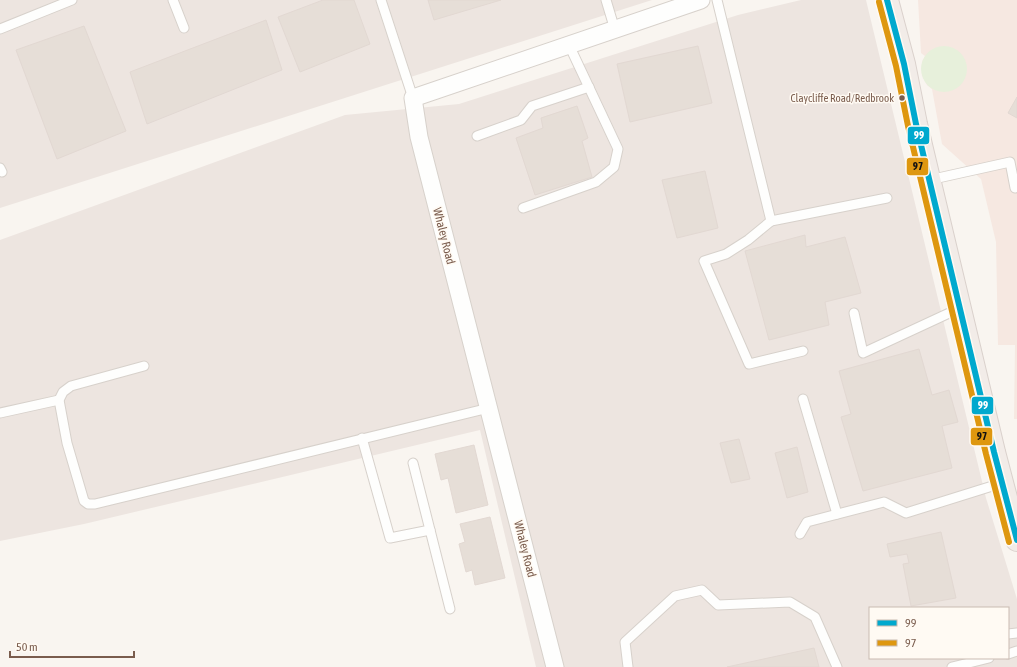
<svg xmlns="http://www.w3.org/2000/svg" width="1017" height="667" viewBox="0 0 1017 667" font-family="'Asap Condensed',sans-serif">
	<rect width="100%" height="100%" fill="#f9f5f0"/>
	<!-- commercial -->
	<polygon fill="#f6e8e1" points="918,0 1017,0 1017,419 1014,419 1015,345 998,345 996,242 981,179 942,144 932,89 927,85 922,75 922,62 925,56 921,53"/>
	<!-- industrial -->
	<g fill="#ede5e0" fill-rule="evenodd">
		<polygon points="0,0 652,0 0,208"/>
		<path d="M801,0H866L986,498L1017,599V667H536L480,430L84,524L0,541V240L345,115L459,104L738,15ZM870,608H1008V658H870Z"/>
	</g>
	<!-- green -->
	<circle fill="#e7f0db" cx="944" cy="69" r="23"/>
	<!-- building -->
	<g fill="#e6ded7" stroke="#e2d8d2">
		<polygon points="323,0 354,0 370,44 300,72 278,17"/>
		<polygon points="428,0 501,0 434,20"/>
		<polygon points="266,20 282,70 147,124 130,72"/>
		<polygon points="84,26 126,131 57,159 16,50"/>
		<polygon points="698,46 712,103 630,122 617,64"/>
		<polygon points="1017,97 1017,118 1008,113"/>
		<polygon points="577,106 588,138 582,141 592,177 535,195 516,138 543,128 541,118"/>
		<polygon points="705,171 718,228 677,238 662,180"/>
		<polygon points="805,235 806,247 845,237 861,293 825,302 829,325 769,340 745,251"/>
		<polygon points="919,349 932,395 949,390 958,422 942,426 952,468 863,491 841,417 851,414 839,371"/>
		<polygon points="739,439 750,479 731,483 720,443"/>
		<polygon points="474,445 488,505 456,513 448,478 441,480 435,454"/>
		<polygon points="797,447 808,492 787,498 775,453"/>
		<polygon points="490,517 505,578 475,585 472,570 466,572 459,544 465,542 460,524"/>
		<polygon points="941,532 956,598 911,606 903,564 909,563 907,554 890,557 887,544"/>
		<polygon points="814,648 819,667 727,667"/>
	</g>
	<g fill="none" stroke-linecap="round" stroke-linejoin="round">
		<defs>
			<g id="service">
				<polyline points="173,0 184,28"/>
				<polyline points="381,0 413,98"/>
				<polyline points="606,0 615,30"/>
				<polyline points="717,0 771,221 887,198"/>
				<polyline points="0,29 72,0"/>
				<polyline points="477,136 521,120 532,106 589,87"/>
				<polyline points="0,168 2,172"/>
				<polyline points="929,180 1010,162 1015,188"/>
				<polyline points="523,208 596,182 614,167 618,149 569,45"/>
				<polyline points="771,221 748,240 726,254 704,261 749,364 803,351"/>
				<polyline points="854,313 863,353 960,308"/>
				<polyline points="144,366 71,386 63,392 59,400 67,443 84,501 88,504 95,504 489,408"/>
				<polyline points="803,399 837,514"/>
				<polyline points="0,413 59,400"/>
				<polyline points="362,438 390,538 430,530 413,463"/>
				<polyline points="430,530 450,609"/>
				<polyline points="800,534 807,522 884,502 906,513 1002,483"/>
				<polyline points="1008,634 1017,633"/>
				<polyline points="1008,654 1017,651"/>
				<polyline points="628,667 625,642 675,596 702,590 718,605 790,602 815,617 837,667"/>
				<polyline points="952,667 989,658"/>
			</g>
			<polyline id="minor" points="555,667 419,137 413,98 701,0"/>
			<polyline id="trunk" points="887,0 904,64 916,124 994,452 1017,540"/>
		</defs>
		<!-- service casing -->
		<use href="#service" stroke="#d7d1cb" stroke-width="11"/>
		<!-- minor casing -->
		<use href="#minor" stroke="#d7d1cb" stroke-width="19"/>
		<!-- trunk casing -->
		<use href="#trunk" stroke="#dad1cc" stroke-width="24"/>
		<!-- service -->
		<use href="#service" stroke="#fefefd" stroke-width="9"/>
		<!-- minor -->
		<use href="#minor" stroke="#fefefd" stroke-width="17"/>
		<!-- trunk -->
		<use href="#trunk" stroke="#f2ece8" stroke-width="22"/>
		<defs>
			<polyline id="bus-1" points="887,0 904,64 916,124 994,452 1017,540"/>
			<polyline id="bus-2" points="879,2 896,66 908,126 986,454 1009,542"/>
		</defs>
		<!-- bus-1 casing -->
		<use href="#bus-1" stroke="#fffaf3" stroke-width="9"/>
		<!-- bus-2 casing -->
		<use href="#bus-2" stroke="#fffaf3" stroke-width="9"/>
		<!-- bus-1 -->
		<use href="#bus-1" stroke="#00a9ce" stroke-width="6"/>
		<!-- bus-2 -->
		<use href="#bus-2" stroke="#de970f" stroke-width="6"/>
	</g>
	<!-- markers -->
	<circle fill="#7a5c4d" stroke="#fffaf3" stroke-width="1.5" cx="902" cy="98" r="3.5"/>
	<g text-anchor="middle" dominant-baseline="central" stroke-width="3" stroke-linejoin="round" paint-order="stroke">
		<!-- bus labels -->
		<g font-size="11" fill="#7a5c4d" stroke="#fffaf3" text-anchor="end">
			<text x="894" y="98">Claycliffe Road/Redbrook</text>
		</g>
		<!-- street labels -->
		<g font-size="12" fill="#7a5c4d" stroke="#fffaf3">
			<text transform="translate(444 236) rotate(76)">Whaley Road</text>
			<text transform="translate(525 549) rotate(76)">Whaley Road</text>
		</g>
	</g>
	<g stroke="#fffaf3" stroke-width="1.5">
		<rect x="907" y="126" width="23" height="19" rx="4" fill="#00a9ce"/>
		<rect x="906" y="157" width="23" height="19" rx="4" fill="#de970f"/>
		<rect x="971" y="396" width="23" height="19" rx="4" fill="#00a9ce"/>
		<rect x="970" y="427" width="23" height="19" rx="4" fill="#de970f"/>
	</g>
	<g font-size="11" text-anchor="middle" font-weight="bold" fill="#fff">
		<text x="919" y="139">99</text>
		<text x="983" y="409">99</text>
	</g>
	<g font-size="11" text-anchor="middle" font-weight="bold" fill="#111">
		<text x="918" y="170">97</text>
		<text x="982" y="440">97</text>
	</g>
	<!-- legend -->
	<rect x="869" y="607" width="140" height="52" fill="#fffaf3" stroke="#cabbb1"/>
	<rect x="877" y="620" width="20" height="6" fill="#00a9ce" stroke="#cabbb1"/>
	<text x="905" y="627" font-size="12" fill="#7a5c4d">99</text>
	<rect x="877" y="640" width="20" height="6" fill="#de970f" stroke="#cabbb1"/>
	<text x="905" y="647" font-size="12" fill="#7a5c4d">97</text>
	<!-- scale -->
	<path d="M10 651v6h124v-6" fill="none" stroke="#7a5c4d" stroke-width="2"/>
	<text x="16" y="651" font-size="12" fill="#7a5c4d" stroke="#fffaf3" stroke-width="3" paint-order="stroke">50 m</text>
</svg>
